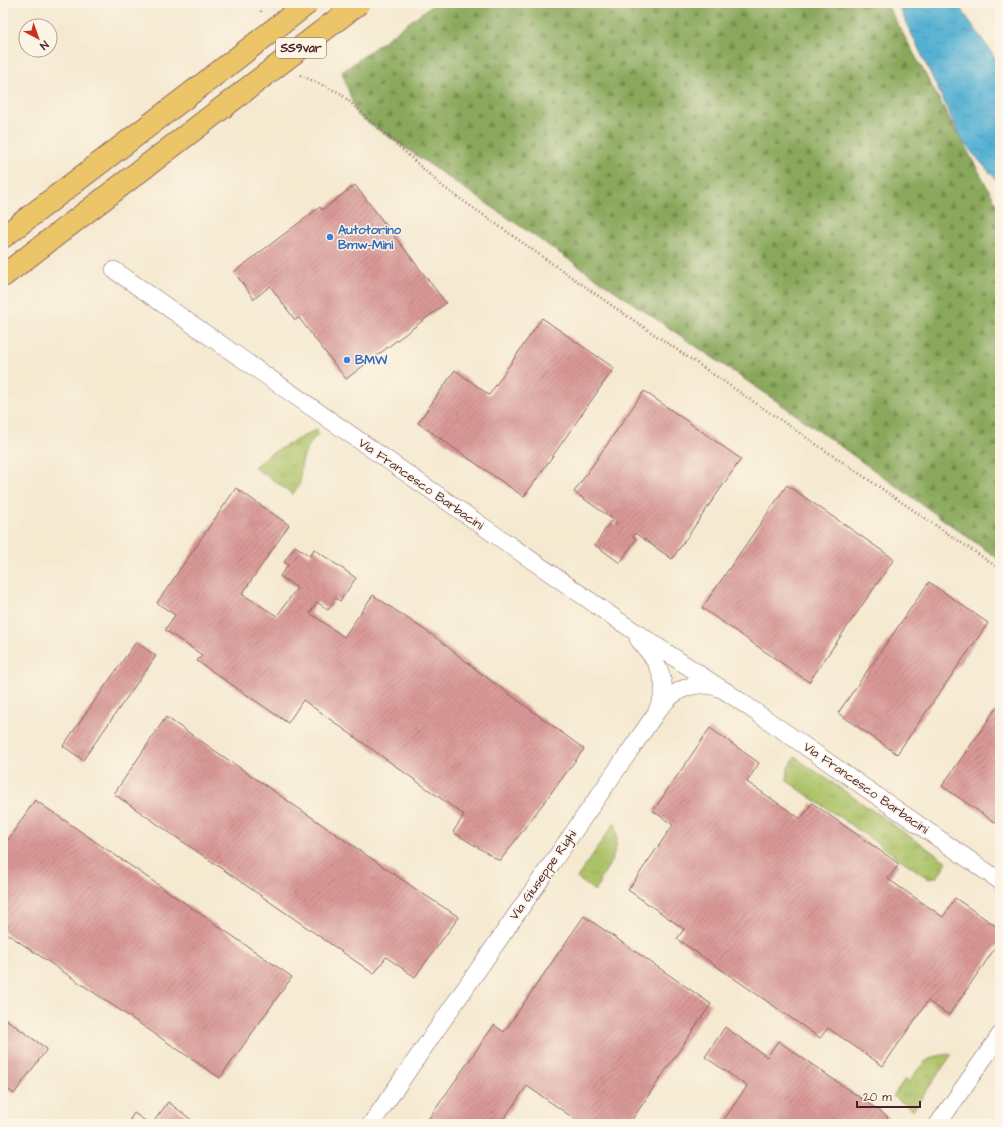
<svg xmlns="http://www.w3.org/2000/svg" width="1003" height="1127" viewBox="0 0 1003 1127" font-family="'Architects Daughter',sans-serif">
	<defs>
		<pattern id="grass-tufts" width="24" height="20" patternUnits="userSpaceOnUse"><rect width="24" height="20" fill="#acc267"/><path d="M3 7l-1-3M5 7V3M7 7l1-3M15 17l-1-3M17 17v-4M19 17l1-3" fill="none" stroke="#96a65a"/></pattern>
		<pattern id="forest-firs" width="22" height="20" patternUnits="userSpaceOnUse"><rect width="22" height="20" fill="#89a85c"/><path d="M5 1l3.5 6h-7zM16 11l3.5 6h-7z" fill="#72884c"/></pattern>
		<pattern id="water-ripples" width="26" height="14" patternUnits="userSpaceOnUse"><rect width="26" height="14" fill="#55b1d3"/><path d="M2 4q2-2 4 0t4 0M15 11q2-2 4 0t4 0" fill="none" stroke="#488fab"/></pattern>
		<pattern id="building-hatch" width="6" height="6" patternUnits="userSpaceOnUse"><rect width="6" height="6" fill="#d99997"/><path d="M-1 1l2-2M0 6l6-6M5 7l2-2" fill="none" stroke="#b27c7b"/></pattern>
	</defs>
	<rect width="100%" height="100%" fill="#fcf5e5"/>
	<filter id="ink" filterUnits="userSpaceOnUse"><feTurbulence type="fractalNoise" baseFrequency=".025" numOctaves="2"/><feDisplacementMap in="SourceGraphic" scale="8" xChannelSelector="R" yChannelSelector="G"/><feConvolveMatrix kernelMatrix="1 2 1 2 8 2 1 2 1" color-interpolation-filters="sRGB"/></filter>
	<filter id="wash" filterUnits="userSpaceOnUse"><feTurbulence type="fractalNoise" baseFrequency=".012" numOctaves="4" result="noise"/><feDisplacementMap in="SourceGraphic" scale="16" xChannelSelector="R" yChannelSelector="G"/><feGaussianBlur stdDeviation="0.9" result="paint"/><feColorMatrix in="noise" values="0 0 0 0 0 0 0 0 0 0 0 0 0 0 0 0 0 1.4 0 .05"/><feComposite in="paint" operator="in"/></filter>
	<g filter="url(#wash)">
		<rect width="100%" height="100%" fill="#f5e9d0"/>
		<!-- grass -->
		<g fill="url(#grass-tufts)" stroke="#7b7049">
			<polygon points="317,429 318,434 311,442 304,455 301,467 300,483 293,494 254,467 270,454"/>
			<polygon points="795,757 947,862 937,877 929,879 787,781 788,768"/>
			<path d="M615,822C621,846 612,862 599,881L601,883L595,891L577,878Z"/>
			<path d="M952,1054L913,1110L893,1096L905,1079L909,1082C923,1062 926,1056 952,1054Z"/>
		</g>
		<!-- forest -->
		<polygon fill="url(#forest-firs)" stroke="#6a6444" points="435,3 886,3 1000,210 1000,560 788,409 357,115 342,72"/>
		<!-- water -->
		<polygon fill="url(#water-ripples)" stroke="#50687f" points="897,3 959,3 964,13 1000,65 1000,184 963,142"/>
		<g id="blocks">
			<!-- building -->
			<g fill="url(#building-hatch)">
				<polygon points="355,185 446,303 346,379 299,318 295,320 270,286 254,299 234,272 320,207 322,210"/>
				<polygon points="542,318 614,368 524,497 418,423 455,370 489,395"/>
				<polygon points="644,391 741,459 672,559 635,533 633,537 636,539 620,563 595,545 611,521 616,525 617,522 574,492"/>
				<polygon points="787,485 894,559 809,682 702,608"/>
				<polygon points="236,488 289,525 242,594 277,616 297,588 280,576 288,565 284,562 295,546 310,556 314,549 356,578 340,601 336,598 328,610 317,602 310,613 344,637 373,595 435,637 478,671 584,749 500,861 453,832 464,815 303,700 288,723 197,661 202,655 165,630 175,615 157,603"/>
				<polygon points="929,582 988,623 897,754 838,713"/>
				<polygon points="136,642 156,656 83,760 63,746"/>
				<polygon points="1000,703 1000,826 942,786"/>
				<polygon points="166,717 420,892 459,917 415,977 386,957 374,974 114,794"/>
				<polygon points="710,728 759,763 747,782 801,819 812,803 899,864 888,879 943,917 955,898 1000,929 1000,941 949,1015 928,1001 883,1066 828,1028 820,1038 677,939 684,929 628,890 673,825 653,811"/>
				<polygon points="35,800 292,977 220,1078 3,931 3,847"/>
				<polygon points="584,916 711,1004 629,1124 582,1124 527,1086 500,1124 425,1124 494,1025 504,1032"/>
				<polygon points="3,1017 47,1049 14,1094 3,1086"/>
				<polygon points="725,1027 767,1057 778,1041 888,1117 883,1124 721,1124 747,1086 705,1057"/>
				<polygon points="168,1102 197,1124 152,1124"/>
				<polygon points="134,1113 150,1124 127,1124"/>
			</g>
		</g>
	</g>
	<g filter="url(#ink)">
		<use href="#blocks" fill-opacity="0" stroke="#866665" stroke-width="1"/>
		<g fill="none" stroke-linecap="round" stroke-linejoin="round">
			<defs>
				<g id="minor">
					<polyline points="114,270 622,623 731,695"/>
					<path d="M659,709C676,687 697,679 724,690L1000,881"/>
					<path d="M371,1124L656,713C657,709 660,705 661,701C670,678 652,655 638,639"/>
					<polyline points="938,1124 1000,1035"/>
				</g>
				<g id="trunk">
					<polyline points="3,237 224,68"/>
					<polyline points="3,276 243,92"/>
				</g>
			</defs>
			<!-- minor casing -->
			<use href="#minor" stroke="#866665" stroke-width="18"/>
			<!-- trunk casing -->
			<use href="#trunk" stroke="#866665" stroke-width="24"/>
			<!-- path -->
			<g stroke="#866665" stroke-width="2.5" stroke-dasharray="1 3" stroke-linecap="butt">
				<polyline points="260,3 261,12"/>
				<polyline points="300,75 340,93 442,186 614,307 1000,569"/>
			</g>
			<!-- minor -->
			<use href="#minor" stroke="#fff" stroke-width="17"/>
			<!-- trunk -->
			<use href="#trunk" stroke="#ecc569" stroke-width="22"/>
			<defs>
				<g id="trunk-bridge">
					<polyline points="224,68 308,3"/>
					<polyline points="243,92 359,3"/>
				</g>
			</defs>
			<!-- trunk-bridge casing -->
			<use href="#trunk-bridge" stroke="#866665" stroke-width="24" stroke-linecap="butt"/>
			<!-- trunk-bridge -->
			<use href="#trunk-bridge" stroke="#ecc569" stroke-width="22"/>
		</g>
	</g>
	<!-- markers -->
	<g fill="#3f7fe0" stroke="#fcf5e5" stroke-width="1.5">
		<circle cx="330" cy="237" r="4"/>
		<circle cx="347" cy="360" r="4"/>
	</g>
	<g text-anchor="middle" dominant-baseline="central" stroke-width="3" stroke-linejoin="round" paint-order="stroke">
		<!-- shield labels -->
		<rect fill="#fcf5e5" stroke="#7f5f63" stroke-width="1" x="276" y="38" width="50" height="20" rx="3"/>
		<g font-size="12" font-weight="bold" fill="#4a1f2b">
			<text x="301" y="48">SS9var</text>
		</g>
		<!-- shop labels -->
		<g font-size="13" font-weight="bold" fill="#366cbe" stroke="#fcf5e5" text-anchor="start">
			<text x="338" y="230">Autotorino<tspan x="338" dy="15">Bmw-Mini</tspan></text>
			<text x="355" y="360">BMW</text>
		</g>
		<!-- street labels -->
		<g font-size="13" fill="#4a1f2b" stroke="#fcf5e5">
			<text transform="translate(421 484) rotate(35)">Via Francesco Barbacini</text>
			<text transform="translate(866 788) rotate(35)">Via Francesco Barbacini</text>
			<text transform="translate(543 875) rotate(-55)">Via Giuseppe Righi</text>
		</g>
	</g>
	<!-- margin -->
	<rect width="1003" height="1127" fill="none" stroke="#fcf5e5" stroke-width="16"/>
	<!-- north arrow -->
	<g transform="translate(38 38) rotate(139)"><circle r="19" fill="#fcf5e5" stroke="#b59f9b"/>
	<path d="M0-3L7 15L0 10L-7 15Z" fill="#c8321e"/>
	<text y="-6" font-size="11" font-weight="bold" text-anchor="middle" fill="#4a1f2b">N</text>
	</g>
	<!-- scale -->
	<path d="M857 1101v6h63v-6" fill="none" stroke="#4a1f2b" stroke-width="2"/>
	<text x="863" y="1101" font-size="12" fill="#4a1f2b" stroke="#fcf5e5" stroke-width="3" paint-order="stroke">20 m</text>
</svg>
